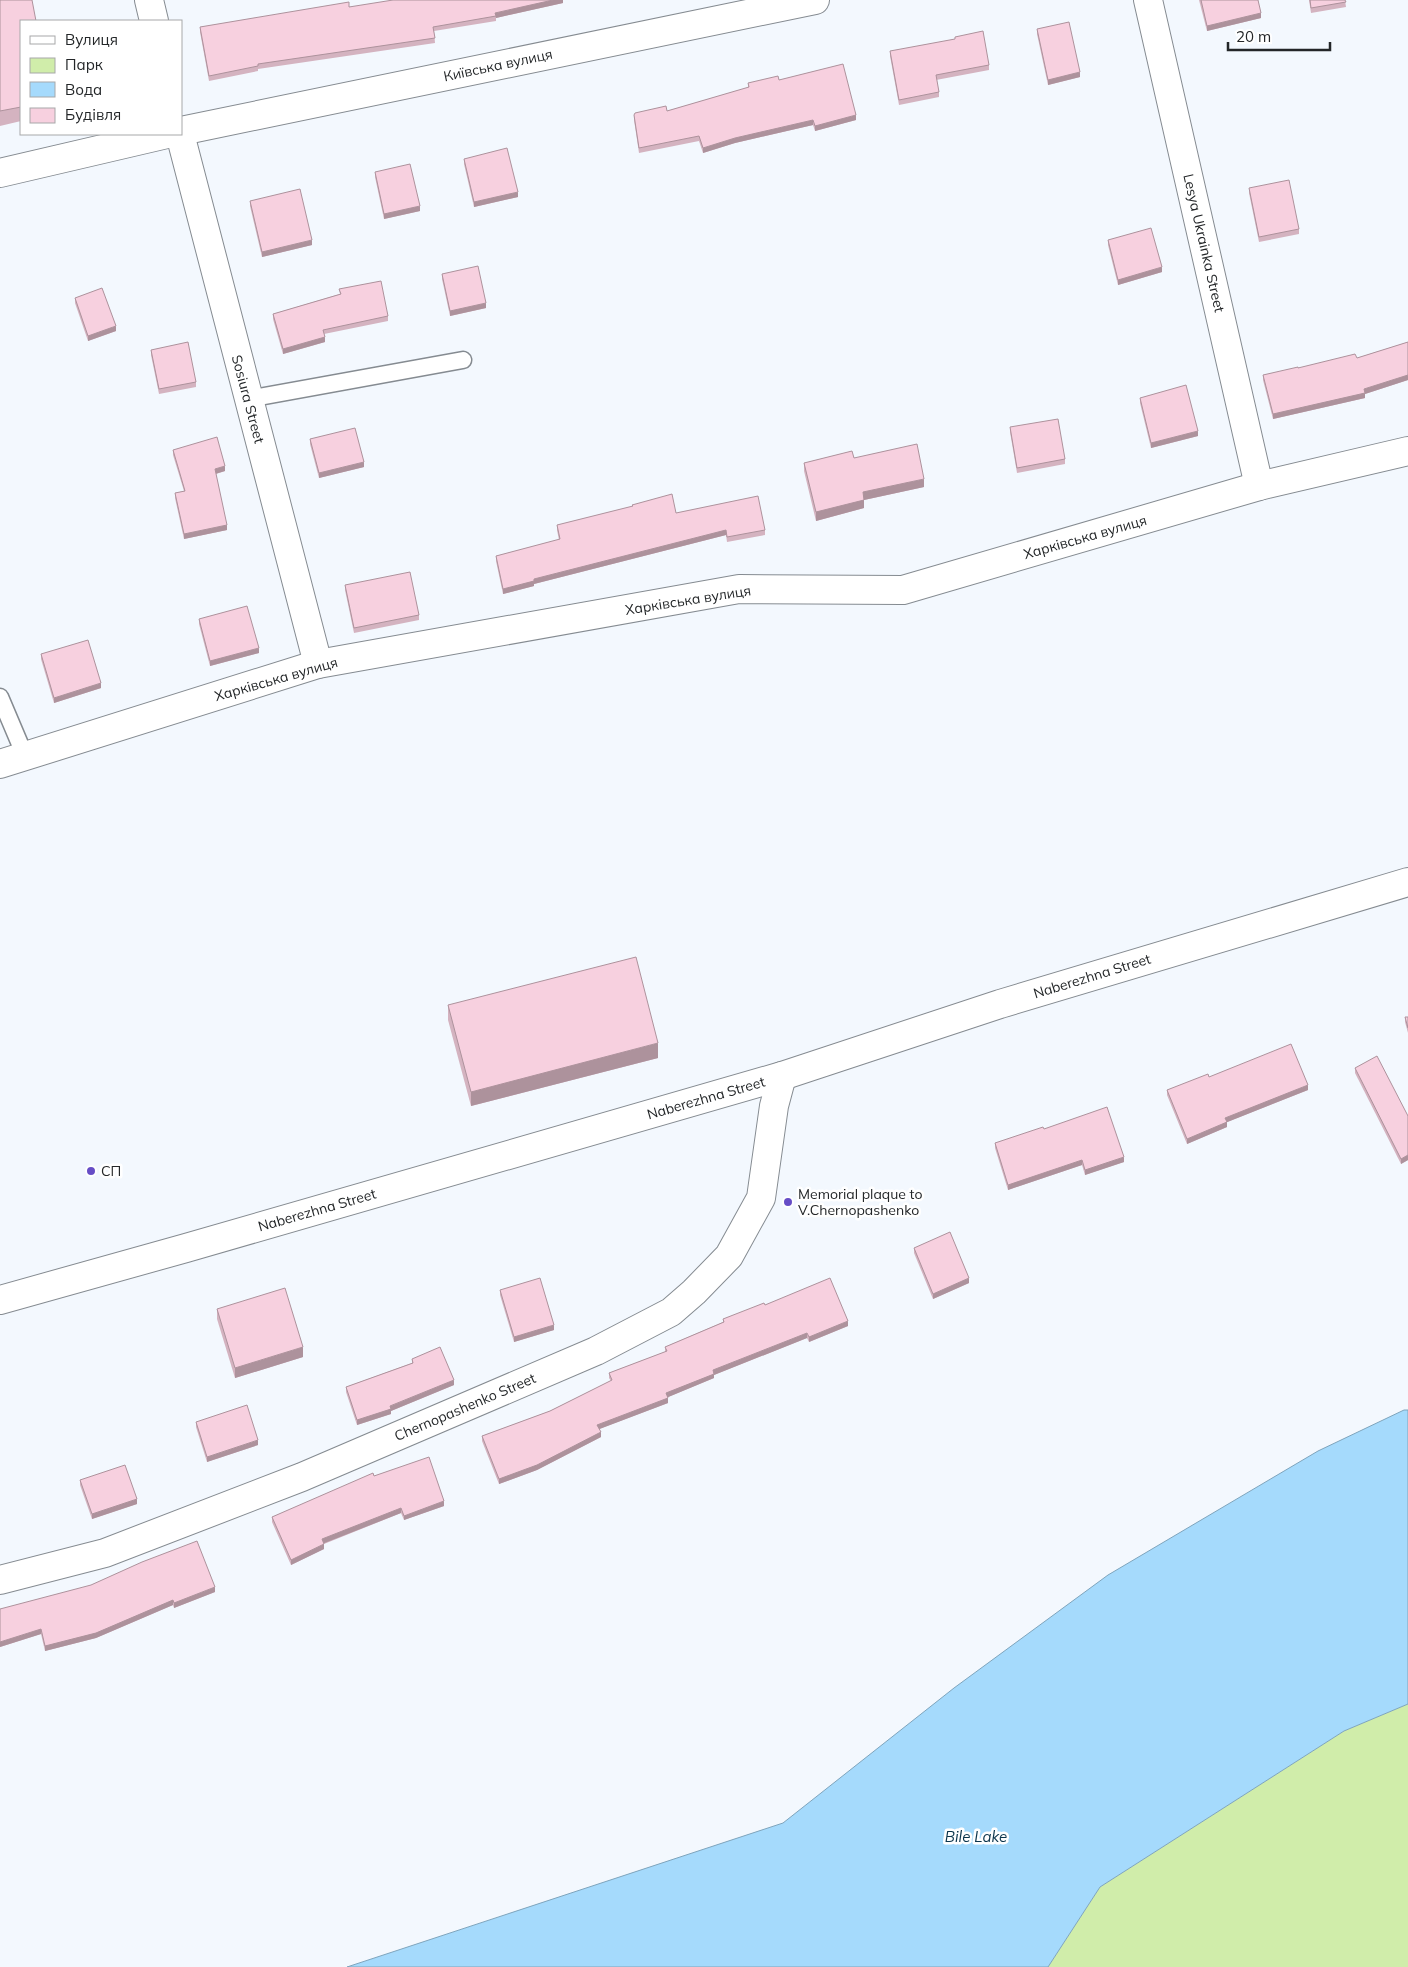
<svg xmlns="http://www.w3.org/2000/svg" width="1408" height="1967" viewBox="0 0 1408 1967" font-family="Mulish,sans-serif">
	<rect width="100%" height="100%" fill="#f3f8fe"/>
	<!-- green -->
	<polygon fill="#d0edaa" points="1408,1704 1408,1967 1048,1967 1100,1887 1344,1731"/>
	<!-- water -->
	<polygon fill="#a5dafc" stroke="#7ea4bc" points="1404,1410 1408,1410 1408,1704 1344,1731 1100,1887 1048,1967 347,1967 783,1823 954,1688 1108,1575 1318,1451"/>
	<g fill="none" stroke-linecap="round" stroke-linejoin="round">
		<defs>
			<g id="service">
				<polyline points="248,399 463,360"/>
				<polyline points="0,697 25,756"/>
			</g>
			<g id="minor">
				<polyline points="149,0 154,21"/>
				<polyline points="1148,0 1259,486"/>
				<polyline points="181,131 815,0"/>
				<polyline points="180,134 318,664"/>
				<polyline points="0,173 167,134"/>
				<polyline points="0,764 318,664 739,589 903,590 1259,486 1408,451"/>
				<polyline points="0,1580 105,1553 302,1477 596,1351 671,1312 694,1292 729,1256 761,1198 774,1106 782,1076"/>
			</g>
			<polyline id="primary" points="0,1300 186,1248 782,1076 1000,1004 1408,882"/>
		</defs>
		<!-- service casing -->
		<use href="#service" stroke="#858b91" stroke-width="19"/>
		<!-- minor casing -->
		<use href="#minor" stroke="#858b91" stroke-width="30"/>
		<!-- primary casing -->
		<use href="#primary" stroke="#858b91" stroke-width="30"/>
		<!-- service -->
		<use href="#service" stroke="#fff" stroke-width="16"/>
		<!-- minor -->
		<use href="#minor" stroke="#fff" stroke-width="28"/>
		<!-- primary -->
		<use href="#primary" stroke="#fff" stroke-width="28"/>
	</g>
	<!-- wall -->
	<g fill="#d4b3c0">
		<polygon points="0,0 21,21 21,121 0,126"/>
		<polygon points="563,0 563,3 496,18 496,21 434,31 435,43 258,69 258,71 209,81 200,32 200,27 349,7"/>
		<polygon points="1199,0 1258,0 1261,18 1207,31"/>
		<polygon points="1309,0 1345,0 1346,7 1311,13"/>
		<polygon points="1037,29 1080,77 1048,85 1037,34"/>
		<polygon points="890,51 989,65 989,70 936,80 939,92 939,97 899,105 890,56"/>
		<polygon points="779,80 856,120 815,131 813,125 735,143 703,153 699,141 639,153 634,120 634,115 667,111 748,88 748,83"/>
		<polygon points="464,159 518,197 474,207 464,164"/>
		<polygon points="375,172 420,211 384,219 375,177"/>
		<polygon points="1249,188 1299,229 1299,234 1259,242 1249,193"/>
		<polygon points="250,201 312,245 262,257 250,206"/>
		<polygon points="1108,240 1162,272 1118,285 1108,245"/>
		<polygon points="442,274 486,308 450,316 442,279"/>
		<polygon points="339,289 388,316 388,321 324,334 325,342 283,354 273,319 273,314 340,294"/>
		<polygon points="75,298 116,331 88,341 75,303"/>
		<polygon points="1408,342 1408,380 1365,394 1365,398 1273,419 1263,380 1263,375 1357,358"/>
		<polygon points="151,350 196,382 196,387 159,394 151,355"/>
		<polygon points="1140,398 1198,436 1151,448 1140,403"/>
		<polygon points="1010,427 1065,459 1065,464 1017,473 1010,432"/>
		<polygon points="310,439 364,467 319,478 310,444"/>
		<polygon points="173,450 225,471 216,474 227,530 184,539 175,498 175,493 184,491 173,455"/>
		<polygon points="854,458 924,487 864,500 864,508 816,521 804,471 804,463"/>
		<polygon points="676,513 765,530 765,535 727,542 726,535 534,584 534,586 503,594 496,561 496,556 559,540 557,530 557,525"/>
		<polygon points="345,585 419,615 419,620 354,633 345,590"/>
		<polygon points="199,619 259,653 210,666 199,624"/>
		<polygon points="41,654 101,688 54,703 41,659"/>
		<polygon points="448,1005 658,1058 471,1106 448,1020"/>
		<polygon points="1405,1017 1408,1017 1408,1033 1405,1022"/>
		<polygon points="1355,1068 1408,1116 1408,1160 1401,1164 1355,1073"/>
		<polygon points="1209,1077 1308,1090 1227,1122 1227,1127 1187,1144 1167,1095 1167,1090"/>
		<polygon points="1044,1129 1124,1162 1085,1175 1082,1165 1008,1190 995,1148 995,1143"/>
		<polygon points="914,1248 969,1283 933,1299 914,1253"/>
		<polygon points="500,1290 554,1330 514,1342 500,1295"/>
		<polygon points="765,1305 848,1326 809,1342 807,1338 714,1375 714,1378 668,1397 668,1403 599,1429 601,1437 537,1470 499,1484 482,1441 482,1436 550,1411 611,1381 609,1378 609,1373 665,1352 665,1347 723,1322 723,1319"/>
		<polygon points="217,1309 303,1357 235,1378 217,1319"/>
		<polygon points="412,1359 454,1385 391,1411 391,1414 357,1425 346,1392 346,1387 412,1363"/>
		<polygon points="196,1422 258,1445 207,1462 196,1427"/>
		<polygon points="374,1476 444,1506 404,1520 401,1513 324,1544 324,1549 291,1565 272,1522 272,1517"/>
		<polygon points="80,1480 137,1504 92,1519 80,1485"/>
		<polygon points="215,1592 174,1608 173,1605 96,1638 45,1651 41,1634 0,1647 0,1609"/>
	</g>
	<!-- shaded-wall -->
	<g fill="#ad929c">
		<polygon points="553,0 563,0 563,3 496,18 495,13"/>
		<polygon points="1261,13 1261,18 1207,31 1207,26"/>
		<polygon points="1080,72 1080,77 1048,85 1048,80"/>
		<polygon points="856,115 856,120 815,131 815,126"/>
		<polygon points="813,120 813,125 735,143 703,153 703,148 735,138"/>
		<polygon points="518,192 518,197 474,207 474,202"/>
		<polygon points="420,206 420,211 384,219 384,214"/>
		<polygon points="312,240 312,245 262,257 262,252"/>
		<polygon points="1162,267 1162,272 1118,285 1118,280"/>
		<polygon points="486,303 486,308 450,316 450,311"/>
		<polygon points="116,326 116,331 88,341 88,336"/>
		<polygon points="325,337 325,342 283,354 283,349"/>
		<polygon points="1408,375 1408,380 1365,394 1365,398 1273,419 1273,414 1364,389"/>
		<polygon points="1198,431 1198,436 1151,448 1151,443"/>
		<polygon points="364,462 364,467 319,478 319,473"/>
		<polygon points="225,466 225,471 215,474 215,469"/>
		<polygon points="924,479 924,487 864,500 864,508 816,521 816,512 863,492"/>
		<polygon points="227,525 227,530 184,539 184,534"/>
		<polygon points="726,530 726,535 534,584 534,586 503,594 503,589 534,579"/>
		<polygon points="259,648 259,653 210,666 210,661"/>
		<polygon points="101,683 101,688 54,703 54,698"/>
		<polygon points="658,1043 658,1058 471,1106 471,1092"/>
		<polygon points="1308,1085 1308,1090 1225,1123 1225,1118"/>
		<polygon points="1227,1122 1227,1127 1187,1144 1187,1139"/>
		<polygon points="1408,1155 1408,1160 1401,1164 1401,1159"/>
		<polygon points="1124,1157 1124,1162 1085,1175 1085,1170"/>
		<polygon points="1082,1160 1082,1165 1008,1190 1008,1185"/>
		<polygon points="969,1278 969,1283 933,1299 933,1294"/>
		<polygon points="848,1321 848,1326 809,1342 809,1337"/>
		<polygon points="554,1325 554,1330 514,1342 514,1337"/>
		<polygon points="807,1333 807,1338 714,1375 714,1378 666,1398 666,1393 713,1370"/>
		<polygon points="303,1347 303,1357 235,1378 235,1368"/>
		<polygon points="454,1380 454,1385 391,1411 391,1414 357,1425 357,1420"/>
		<polygon points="668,1398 668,1403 597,1430 597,1425"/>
		<polygon points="601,1432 601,1437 537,1470 499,1484 499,1479"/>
		<polygon points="258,1440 258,1445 207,1462 207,1457"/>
		<polygon points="137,1499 137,1504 92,1519 92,1514"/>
		<polygon points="444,1501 444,1506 404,1520 404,1516"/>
		<polygon points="401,1508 401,1513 322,1544 322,1539"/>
		<polygon points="324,1544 324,1549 291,1565 291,1560"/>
		<polygon points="215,1587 215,1592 174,1608 174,1603"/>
		<polygon points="173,1600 173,1605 96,1638 45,1651 45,1646"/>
		<polygon points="41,1629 41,1634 0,1647 0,1642"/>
	</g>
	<!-- building -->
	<g fill="#f7d0df" stroke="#ad929c">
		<polygon points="0,0 32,0 36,21 21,21 21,107 0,111"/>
		<polygon points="393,0 553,0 495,13 496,16 433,27 435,38 258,64 258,66 209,76 200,27 349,2 349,7"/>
		<polygon points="1201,0 1258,0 1261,13 1207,26"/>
		<polygon points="1310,0 1345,0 1346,2 1311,8"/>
		<polygon points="1069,22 1080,72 1048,80 1037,29"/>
		<polygon points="983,31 989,65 936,75 939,92 899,100 890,51 955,39 955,37"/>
		<polygon points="843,64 856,115 815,126 813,120 735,138 703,148 699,136 639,148 634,115 635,113 666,106 667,111 749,87 748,83 778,76 779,80"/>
		<polygon points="507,148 518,192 474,202 464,159"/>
		<polygon points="410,164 420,206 384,214 375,172"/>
		<polygon points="1289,180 1299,229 1259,237 1249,188"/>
		<polygon points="300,189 312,240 262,252 250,201"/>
		<polygon points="1151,228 1162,267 1118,280 1108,240"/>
		<polygon points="478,266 486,303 450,311 442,274"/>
		<polygon points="381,281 388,316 323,330 325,337 283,349 273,314 341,294 339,289"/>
		<polygon points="102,288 116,326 88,336 75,298"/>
		<polygon points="188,342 196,382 159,389 151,350"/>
		<polygon points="1408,342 1408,375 1364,389 1365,393 1273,414 1263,375 1298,367 1298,368 1355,354 1357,358"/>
		<polygon points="1186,385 1198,431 1151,443 1140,398"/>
		<polygon points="1058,419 1065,459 1017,468 1010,427"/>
		<polygon points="355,428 364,462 319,473 310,439"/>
		<polygon points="217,437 225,466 215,469 227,525 184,534 175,493 185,491 173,450"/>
		<polygon points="917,444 924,479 863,492 864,500 816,512 804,463 852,451 854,458"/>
		<polygon points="672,494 676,513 758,496 765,530 727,537 726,530 534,579 534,581 503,589 496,556 560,539 557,525 633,506 632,505"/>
		<polygon points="410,572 419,615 354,628 345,585"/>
		<polygon points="247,606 259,648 210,661 199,619"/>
		<polygon points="88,640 101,683 54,698 41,654"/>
		<polygon points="636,957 658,1043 471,1092 448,1005"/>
		<polygon points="1405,1017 1408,1017 1408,1028"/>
		<polygon points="1291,1044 1308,1085 1225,1118 1227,1122 1187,1139 1167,1090 1208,1074 1209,1077"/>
		<polygon points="1377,1056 1408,1116 1408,1155 1401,1159 1355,1068"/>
		<polygon points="1107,1107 1124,1157 1085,1170 1082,1160 1008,1185 995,1143 1043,1127 1044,1129"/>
		<polygon points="950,1232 969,1278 933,1294 914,1248"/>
		<polygon points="540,1278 554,1325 514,1337 500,1290"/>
		<polygon points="830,1278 848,1321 809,1337 807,1333 713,1370 714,1374 666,1393 668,1398 597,1425 601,1432 537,1465 499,1479 482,1436 550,1411 612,1380 609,1373 667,1351 665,1347 724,1322 723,1319 764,1303 765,1305"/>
		<polygon points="285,1288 303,1347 235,1368 217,1309"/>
		<polygon points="440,1347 454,1380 390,1406 391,1409 357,1420 346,1387 413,1363 412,1359"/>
		<polygon points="247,1405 258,1440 207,1457 196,1422"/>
		<polygon points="429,1457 444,1501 404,1516 401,1508 322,1539 324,1544 291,1560 272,1517 373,1473 374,1476"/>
		<polygon points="125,1465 137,1499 92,1514 80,1480"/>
		<polygon points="197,1541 215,1587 174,1603 173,1600 96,1633 45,1646 41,1629 0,1642 0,1609 91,1585 142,1562"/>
	</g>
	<!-- markers -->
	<g fill="#664dc6" stroke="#fff" stroke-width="2">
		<circle cx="91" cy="1171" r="5"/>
		<circle cx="788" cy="1202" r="5"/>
	</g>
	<g text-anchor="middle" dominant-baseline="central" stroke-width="5" stroke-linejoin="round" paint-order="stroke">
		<!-- street labels -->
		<g font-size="14" fill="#232628" stroke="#fff">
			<text transform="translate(498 65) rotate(-12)">Київська вулиця</text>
			<text transform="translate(1204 243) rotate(77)">Lesya Ukrainka Street</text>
			<text transform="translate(248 399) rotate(75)">Sosiura Street</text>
			<text transform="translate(1085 537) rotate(-16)">Харківська вулиця</text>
			<text transform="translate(688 600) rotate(-9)">Харківська вулиця</text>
			<text transform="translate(276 679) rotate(-16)">Харківська вулиця</text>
			<text transform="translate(1092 976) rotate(-17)">Naberezhna Street</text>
			<text transform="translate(706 1098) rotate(-16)">Naberezhna Street</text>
			<text transform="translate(317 1210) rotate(-16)">Naberezhna Street</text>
			<text transform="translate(465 1407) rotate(-23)">Chernopashenko Street</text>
		</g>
		<!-- poi labels -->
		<g font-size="14" fill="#232628" stroke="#fff" text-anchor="start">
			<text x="101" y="1171">СП</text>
			<text x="798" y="1194">Memorial plaque to<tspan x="798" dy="16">V.Chernopashenko</tspan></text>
		</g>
		<!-- water labels -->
		<g font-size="15" font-style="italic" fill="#0a344b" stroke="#fff">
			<text x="976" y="1836">Bile Lake</text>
		</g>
	</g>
	<!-- legend -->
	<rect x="20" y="20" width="162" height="115" fill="#ffffff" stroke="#a7a8a9"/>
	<rect x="30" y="36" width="25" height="8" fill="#ffffff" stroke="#a7a8a9"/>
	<text x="65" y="45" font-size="15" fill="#232628">Вулиця</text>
	<rect x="30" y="58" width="25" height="15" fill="#d0edaa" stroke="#a7a8a9"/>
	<text x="65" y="70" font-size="15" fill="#232628">Парк</text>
	<rect x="30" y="82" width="25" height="15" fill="#a5dafc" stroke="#a7a8a9"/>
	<text x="65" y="95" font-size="15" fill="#232628">Вода</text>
	<rect x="30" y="108" width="25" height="15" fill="#f7d0df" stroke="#a7a8a9"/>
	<text x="65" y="120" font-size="15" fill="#232628">Будівля</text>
	<!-- scale -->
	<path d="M1228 42v8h102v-8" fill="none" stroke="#232628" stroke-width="2.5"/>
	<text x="1236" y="42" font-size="15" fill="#232628" stroke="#ffffff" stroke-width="4" paint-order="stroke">20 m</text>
</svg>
